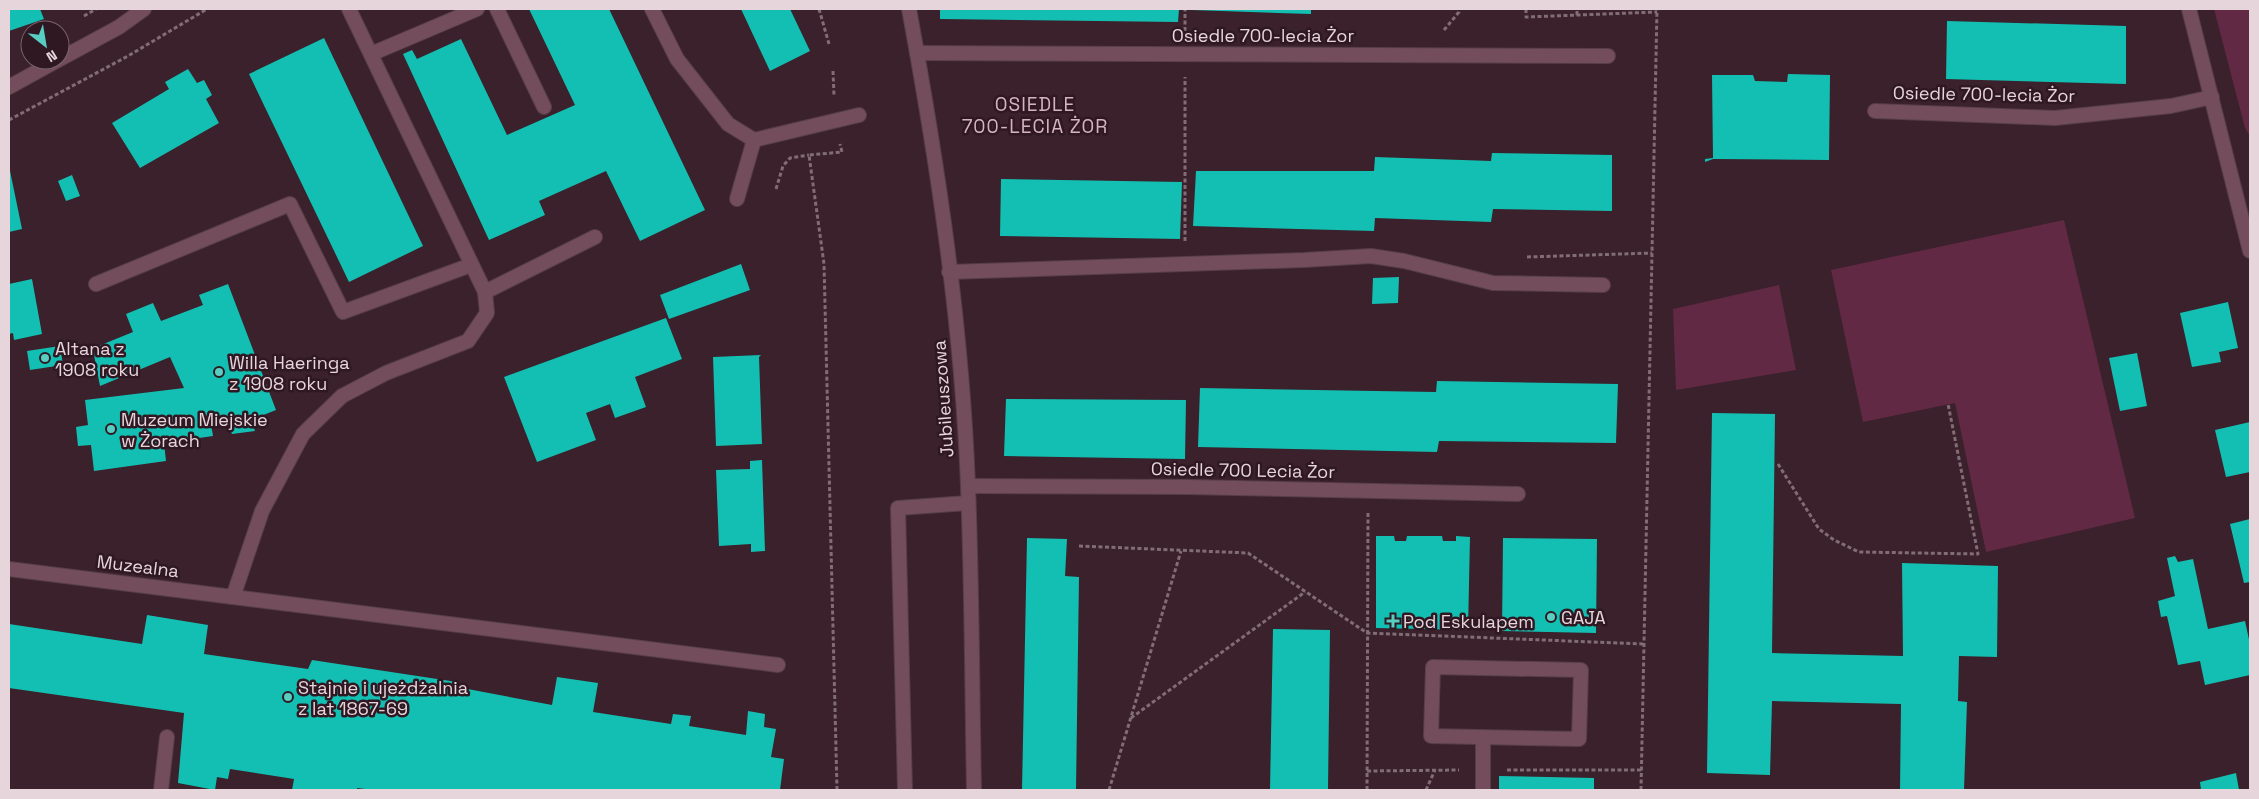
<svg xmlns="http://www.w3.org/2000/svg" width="2259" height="799" viewBox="0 0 2259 799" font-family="'Space Grotesk',sans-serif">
	<rect width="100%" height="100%" fill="#3a212b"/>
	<!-- green -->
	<g fill="#612943">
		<polygon points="2214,9 2250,9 2250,136 2245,128"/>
		<polygon points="2064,220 2135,518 1986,552 1955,403 1863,422 1831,270"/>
		<polygon points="1779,285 1796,370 1676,390 1673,309"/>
	</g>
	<!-- building -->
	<g fill="#13bfb2">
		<polygon points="9,9 40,9 44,19 9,31"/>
		<polygon points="529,9 609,9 705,210 640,241 606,171 539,201 545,215 489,240 403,54 412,50 417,59 461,39 507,135 575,105"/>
		<polygon points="741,9 790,9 810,51 770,71"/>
		<polygon points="940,9 1179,9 1178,22 940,19"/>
		<polygon points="1191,9 1311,9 1311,14 1191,10"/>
		<polygon points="1947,21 2126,26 2126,84 1946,79"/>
		<polygon points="324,38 423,246 349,282 249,74"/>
		<polygon points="188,69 197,83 204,80 212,95 206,99 219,123 140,168 112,123 169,89 165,82"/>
		<polygon points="1788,74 1830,75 1829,160 1713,159 1705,162 1705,159 1713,158 1712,75 1753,75 1755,81 1787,82"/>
		<polygon points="1492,153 1612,155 1612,211 1493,209 1491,222 1375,218 1374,231 1193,226 1196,171 1374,171 1375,157 1491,161"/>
		<polygon points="9,166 22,229 9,232"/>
		<polygon points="72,175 80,196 66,201 58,181"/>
		<polygon points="1001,179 1182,182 1180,239 1000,236"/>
		<polygon points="741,264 750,290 669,319 660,295"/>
		<polygon points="1399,277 1398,303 1372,304 1373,278"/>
		<polygon points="32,279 42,334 14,340 13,333 9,334 9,284"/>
		<polygon points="228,284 276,410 251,420 255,431 232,434 225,418 211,424 213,436 164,443 166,461 94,471 91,445 78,446 76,427 88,425 85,400 184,388 170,357 100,386 94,355 96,347 133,332 126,314 153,303 161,321 203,305 199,295"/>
		<polygon points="2228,302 2238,348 2219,352 2221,362 2192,367 2180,313"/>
		<polygon points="666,318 682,359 635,377 646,407 615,418 610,404 586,413 596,440 537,462 504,377"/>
		<polygon points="60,346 63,365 30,370 27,351"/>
		<polygon points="2137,353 2147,406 2120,411 2109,358"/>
		<polygon points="761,355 759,357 762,444 716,446 713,357"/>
		<polygon points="1437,381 1618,384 1616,443 1439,441 1437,452 1198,447 1200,388 1436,392"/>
		<polygon points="1006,399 1186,400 1185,459 1004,456"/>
		<polygon points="1712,413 1775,414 1772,653 1903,656 1902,563 1998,566 1997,657 1959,656 1958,701 1967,702 1964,790 1900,790 1901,704 1772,701 1770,775 1707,773"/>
		<polygon points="2250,422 2250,472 2226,477 2215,430"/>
		<polygon points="762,460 765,551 751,552 751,544 719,546 716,470 750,469 750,461"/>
		<polygon points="2250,519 2250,582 2244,583 2230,524"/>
		<polygon points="1376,536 1394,536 1395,541 1406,541 1407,536 1442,536 1443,541 1456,541 1456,536 1470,537 1468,630 1376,628"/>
		<polygon points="1027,538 1067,539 1065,576 1079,577 1076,790 1022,790"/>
		<polygon points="1503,538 1597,539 1596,633 1502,631"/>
		<polygon points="2175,556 2178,562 2193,559 2208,629 2245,621 2250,644 2250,675 2205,685 2200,661 2178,665 2167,616 2161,617 2158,601 2175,596 2167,558"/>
		<polygon points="147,615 208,625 204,654 308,669 312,660 457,682 457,687 552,705 557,677 598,683 593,712 671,724 673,714 691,716 689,726 746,735 748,711 765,714 764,727 776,729 771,757 784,759 780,790 373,790 357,788 357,790 292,790 294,779 230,769 228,779 217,777 215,790 178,783 184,713 9,688 9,624 142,644"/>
		<polygon points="1273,629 1330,630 1328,790 1270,790"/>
		<polygon points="2236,773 2239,790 2201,790 2200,782"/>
		<polygon points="1499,776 1594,778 1594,790 1499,790"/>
	</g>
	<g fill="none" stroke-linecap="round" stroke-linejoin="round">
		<defs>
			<g id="service">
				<polyline points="349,9 485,292 595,237"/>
				<polyline points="497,9 544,107"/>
				<polyline points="652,9 677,59 728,124 754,140 859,115"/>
				<polyline points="371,54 477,9"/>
				<polyline points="737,199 754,140"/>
				<polyline points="96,284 290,204 343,312 471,265"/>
				<polyline points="9,569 778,665"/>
				<polyline points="233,597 262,511 303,434 342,396 386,373 468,341 487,313 485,292"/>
				<polygon points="1433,667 1581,670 1579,739 1431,736"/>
				<polyline points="1483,737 1483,790"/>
				<polyline points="161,790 167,737"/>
				<polyline points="905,790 898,508 968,503"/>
			</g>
			<g id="minor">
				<path d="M909,9C938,166 962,326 968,486C972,588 972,689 974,790"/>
				<polyline points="2189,9 2250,251"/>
				<polyline points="917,53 1608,56"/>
				<polyline points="1875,111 2055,118 2171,106 2212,97"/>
				<polyline points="949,272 1304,260 1371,256 1404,261 1493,283 1603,285"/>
				<polyline points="968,486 1187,487 1518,494"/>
			</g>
			<g id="tertiary">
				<polyline points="60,59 119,27 144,9"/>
				<polyline points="9,87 58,60"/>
			</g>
		</defs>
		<!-- service casing -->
		<use href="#service" stroke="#563e47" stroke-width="16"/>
		<!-- minor casing -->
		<use href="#minor" stroke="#563e47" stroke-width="16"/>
		<!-- tertiary casing -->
		<use href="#tertiary" stroke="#563e47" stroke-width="16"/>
		<!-- path -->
		<g stroke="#826c75" stroke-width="3" stroke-dasharray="4 2.5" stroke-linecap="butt">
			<polyline points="819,9 829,44"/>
			<polyline points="1526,9 1526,17 1657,12"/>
			<polyline points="1577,15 1577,9"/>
			<polyline points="84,16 96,9"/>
			<polyline points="1444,30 1459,12 1459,9"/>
			<polyline points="1185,31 1185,9"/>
			<polyline points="833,71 834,96"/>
			<polyline points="9,120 128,56 207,9"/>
			<polyline points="776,189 783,166 790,158 809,155"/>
			<polyline points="1185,241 1185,77"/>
			<polyline points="1527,257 1652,253"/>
			<polyline points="1778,464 1819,529 1834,540 1859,552 1978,554 1948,404"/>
			<polyline points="1079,546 1248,553 1367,633 1644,644"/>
			<polyline points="1131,718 1305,592"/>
			<polyline points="1507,770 1641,770"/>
			<polyline points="1367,771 1459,770"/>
			<polyline points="837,790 824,264 809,155 842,152 840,144"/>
			<polyline points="1109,790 1181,551"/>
			<polyline points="1367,790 1368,513"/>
			<polyline points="1426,790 1435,770"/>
			<polyline points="1641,790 1657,9"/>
		</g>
		<!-- service -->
		<use href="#service" stroke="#734d5c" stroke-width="14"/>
		<!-- minor -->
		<use href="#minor" stroke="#734d5c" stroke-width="14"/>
		<!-- tertiary -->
		<use href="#tertiary" stroke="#734d5c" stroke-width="14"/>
	</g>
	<!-- markers -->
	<g fill="#57cec1" stroke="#2f1822" stroke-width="2">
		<circle cx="45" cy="358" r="5"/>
		<circle cx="219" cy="372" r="5"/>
		<circle cx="111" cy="429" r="5"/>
		<circle cx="1551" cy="617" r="5"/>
		<path d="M1390.5 613.5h5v5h5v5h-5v5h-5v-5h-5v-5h5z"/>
		<circle cx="288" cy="697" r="5"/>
	</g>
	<g text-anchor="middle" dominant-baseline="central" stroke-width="5" stroke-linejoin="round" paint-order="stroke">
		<!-- street labels -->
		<g font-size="18" fill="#e7d5dc" stroke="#2f1822">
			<text x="1263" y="35">Osiedle 700-lecia Żor</text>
			<text transform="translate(1984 94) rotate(1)">Osiedle 700-lecia Żor</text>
			<text transform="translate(943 399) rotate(-94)">Jubileuszowa</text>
			<text transform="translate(1243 470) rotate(1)">Osiedle 700 Lecia Żor</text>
			<text transform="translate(138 566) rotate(7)">Muzealna</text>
		</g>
		<!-- poi labels -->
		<g font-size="18" fill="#e7d5dc" stroke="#2f1822" text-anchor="start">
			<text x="55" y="348">Altana z<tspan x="55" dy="21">1908 roku</tspan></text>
			<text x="229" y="362">Willa Haeringa<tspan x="229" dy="21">z 1908 roku</tspan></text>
			<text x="121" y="419">Muzeum Miejskie<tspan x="121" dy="21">w Żorach</tspan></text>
			<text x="1561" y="617">GAJA</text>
			<text x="1403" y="621">Pod Eskulapem</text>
			<text x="298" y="687">Stajnie i ujeżdżalnia<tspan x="298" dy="21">z lat 1867-69</tspan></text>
		</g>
		<!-- neighbourhood labels -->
		<g font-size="19" letter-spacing="1" fill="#d5b4c0" stroke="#2f1822">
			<text x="1035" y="104">OSIEDLE<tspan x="1035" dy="22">700-LECIA ŻOR</tspan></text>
		</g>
	</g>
	<!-- border -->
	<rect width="2259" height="799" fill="none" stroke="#e7d5dc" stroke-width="20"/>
	<!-- north arrow -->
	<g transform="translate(45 45) rotate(149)"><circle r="24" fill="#2f1822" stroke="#79646c"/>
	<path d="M0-4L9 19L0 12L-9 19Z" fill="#57cec1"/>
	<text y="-8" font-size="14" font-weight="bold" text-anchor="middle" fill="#e7d5dc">N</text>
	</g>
</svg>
